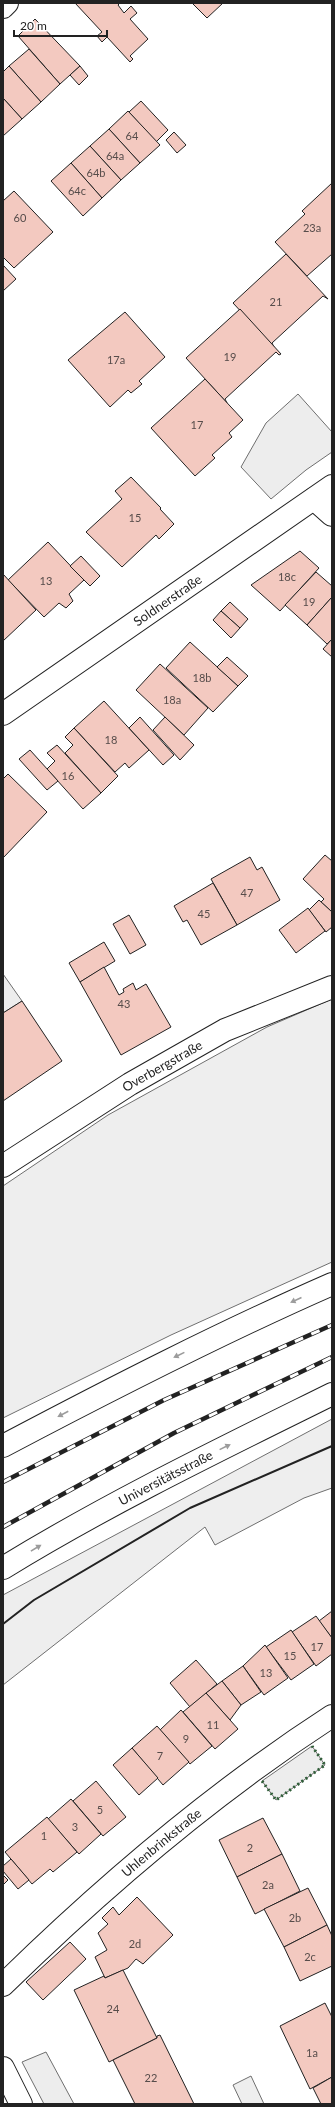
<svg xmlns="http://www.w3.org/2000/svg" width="335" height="2107" viewBox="0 0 335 2107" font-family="Lato,sans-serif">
	<rect width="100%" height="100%" fill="#fff"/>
	<!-- green -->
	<g fill="#eee" stroke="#6f6f6f">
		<polygon points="332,999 332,1262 171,1335 3,1418 3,1186 108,1115 267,1027"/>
		<polygon points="332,1419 332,1488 304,1498 215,1545 205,1527 3,1685 3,1595"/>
		<polygon points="251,2076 264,2104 242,2104 233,2085"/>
	</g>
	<!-- parking -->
	<g fill="#ededed" stroke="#6f6f6f">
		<polygon points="298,394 332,432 332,452 306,470 271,499 241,467 266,423"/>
		<polygon points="3,974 22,1001 3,1013"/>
		<polygon points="312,1746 325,1765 276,1800 262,1781"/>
		<polygon points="46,2052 74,2104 44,2104 22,2062"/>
	</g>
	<!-- building -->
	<g fill="#f3c9c0" stroke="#222">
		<polygon points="75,3 120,3 118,5 124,13 131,6 137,13 130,19 148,39 130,56 133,59 130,62 107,37 102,42 97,36 102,32"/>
		<polygon points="192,3 223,3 207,18"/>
		<polygon points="35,19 80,66 60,84 18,36"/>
		<polygon points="29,49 60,84 41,102 9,66"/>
		<polygon points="9,66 41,102 22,119 3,98 3,72"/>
		<polygon points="80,66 88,76 79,85 70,75"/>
		<polygon points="3,98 22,119 3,136"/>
		<polygon points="141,101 168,130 156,142 129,112"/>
		<polygon points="128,111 160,145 140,163 109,129"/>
		<polygon points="109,129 140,163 121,180 90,146"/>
		<polygon points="174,132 186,145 177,153 166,140"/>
		<polygon points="90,146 121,180 102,198 71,163"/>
		<polygon points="71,163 102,198 83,216 51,181"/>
		<polygon points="332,183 332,254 307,276 275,242 305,214 302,211"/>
		<polygon points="14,191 53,232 14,268 3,257 3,201"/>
		<polygon points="286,254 328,299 323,296 272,343 274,347 233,303"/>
		<polygon points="3,265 16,279 3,291"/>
		<polygon points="240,309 281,354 279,355 276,352 225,399 227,403 186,358"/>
		<polygon points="125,312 165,357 139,381 142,384 131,393 128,390 110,407 68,360"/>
		<polygon points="205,379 243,420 229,433 232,437 212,455 215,458 195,476 151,428"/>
		<polygon points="131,477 161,508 160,509 174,524 159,539 156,535 122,567 86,532 122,499 115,491"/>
		<polygon points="48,542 84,580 69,594 73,601 66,608 59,603 44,617 8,580"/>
		<polygon points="300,551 319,568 280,611 251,585"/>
		<polygon points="81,556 100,576 90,586 70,566"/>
		<polygon points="316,572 332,586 332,597 307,625 285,605"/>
		<polygon points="3,574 36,610 3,641"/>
		<polygon points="332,597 332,639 327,644 307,625"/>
		<polygon points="230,602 248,619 240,628 221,611"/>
		<polygon points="221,611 240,628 231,638 213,620"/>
		<polygon points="332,639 332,657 323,649"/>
		<polygon points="190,642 238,686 213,712 166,668"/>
		<polygon points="227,657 248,676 238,686 217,667"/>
		<polygon points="160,664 208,708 184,735 136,690"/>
		<polygon points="104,701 149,750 129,768 125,763 115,772 74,728"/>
		<polygon points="140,717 174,755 163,765 129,728"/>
		<polygon points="165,717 194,745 180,760 153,730"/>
		<polygon points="74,728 118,776 101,793 65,753 73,745 65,737"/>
		<polygon points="57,745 101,793 83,809 47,769 55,761 47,753"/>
		<polygon points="30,750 58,781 47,790 19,759"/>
		<polygon points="8,774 47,812 3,858 3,779"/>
		<polygon points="325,855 332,861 332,912 321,902 324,899 303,879"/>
		<polygon points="250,857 257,870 262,867 280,900 237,925 211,879"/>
		<polygon points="213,883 237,925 201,945 187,920 183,922 174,906"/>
		<polygon points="319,900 332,912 332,927 326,932 309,910"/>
		<polygon points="308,908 325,931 296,953 279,930"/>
		<polygon points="129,915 146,945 130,954 113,924"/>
		<polygon points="104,942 115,961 80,982 69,963"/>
		<polygon points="104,967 119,995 124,992 123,989 133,983 136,990 146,984 171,1027 121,1055 80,982"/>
		<polygon points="22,1001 62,1061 3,1101 3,1013"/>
		<polygon points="332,1611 332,1638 319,1621"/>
		<polygon points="316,1616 332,1638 332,1654 316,1666 292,1632"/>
		<polygon points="291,1630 314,1664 291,1680 266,1647"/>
		<polygon points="265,1645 288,1678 264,1695 243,1666"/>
		<polygon points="196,1660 217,1684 190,1707 170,1683"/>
		<polygon points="243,1666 261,1692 241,1705 222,1681"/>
		<polygon points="222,1681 241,1705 230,1720 206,1693"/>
		<polygon points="206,1693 238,1729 215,1749 183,1712"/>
		<polygon points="181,1710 212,1746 190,1764 160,1730"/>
		<polygon points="157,1726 189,1762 163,1785 132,1748"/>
		<polygon points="132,1748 158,1778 139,1795 113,1765"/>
		<polygon points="96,1781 126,1817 103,1836 73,1801"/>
		<polygon points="71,1799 101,1834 79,1854 48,1819"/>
		<polygon points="47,1817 77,1852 53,1872 50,1869 32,1884 5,1852"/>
		<polygon points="263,1818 282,1854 237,1877 219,1840"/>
		<polygon points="282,1854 300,1891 255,1914 237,1877"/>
		<polygon points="11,1859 29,1880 18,1889 3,1871 3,1866"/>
		<polygon points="3,1875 8,1880 3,1885"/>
		<polygon points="308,1888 327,1925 284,1947 264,1909"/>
		<polygon points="137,1897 173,1935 143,1964 136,1959 128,1968 105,1978 95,1957 107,1950 98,1933 108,1924 102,1918 113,1907 119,1915"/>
		<polygon points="327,1925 332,1936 332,1966 300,1981 284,1947"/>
		<polygon points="70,1942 86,1959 43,2000 26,1982"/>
		<polygon points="123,1970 157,2038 109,2062 74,1990 104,1976 105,1978"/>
		<polygon points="325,2003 332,2017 332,2077 310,2089 280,2026"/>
		<polygon points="160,2035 194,2104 135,2104 113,2060 157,2038 157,2036"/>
		<polygon points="332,2077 332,2104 321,2104 313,2088"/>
	</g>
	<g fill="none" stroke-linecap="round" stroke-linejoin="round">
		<defs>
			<g id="minor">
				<polyline points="3,7 7,3"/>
				<polyline points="314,499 332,515"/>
				<path id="s1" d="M3,714L332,486"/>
				<path id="s2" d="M3,1166L130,1084L225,1030L332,987"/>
				<path id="s3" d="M3,1985C104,1886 213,1793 332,1716"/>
				<polyline points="3,2068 21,2104"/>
			</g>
			<g id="highway">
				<path d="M3,1446C111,1389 220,1333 332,1284"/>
				<path id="s4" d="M3,1568C109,1503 221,1449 332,1394"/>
			</g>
		</defs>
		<!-- minor casing -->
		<use href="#minor" stroke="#222" stroke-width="24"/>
		<!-- highway casing -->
		<use href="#highway" stroke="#222" stroke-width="24"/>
		<!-- minor -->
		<use href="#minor" stroke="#fff" stroke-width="22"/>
		<!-- highway -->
		<use href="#highway" stroke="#fff" stroke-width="22"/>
		<defs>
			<g id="rail">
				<polyline points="3,1482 164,1400 332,1325"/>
				<polyline points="3,1527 174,1433 332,1357"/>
			</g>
		</defs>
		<!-- rail casing -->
		<use href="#rail" stroke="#222" stroke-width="4.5"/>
		<!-- rail -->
		<use href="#rail" stroke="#fff" stroke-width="3" stroke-dasharray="9" stroke-linecap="butt"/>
		<!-- hedge -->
		<polyline stroke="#2f5e38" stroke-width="3" stroke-dasharray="2 3" stroke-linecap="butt" points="262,1781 276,1800 325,1765 312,1746"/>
		<!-- wall -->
		<polyline stroke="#222" stroke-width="2" points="3,1624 34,1600 190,1508 332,1446"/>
	</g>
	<!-- one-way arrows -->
	<defs><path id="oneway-solid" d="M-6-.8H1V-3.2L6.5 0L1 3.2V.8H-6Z"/></defs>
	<g fill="#9c9c9c">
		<use href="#oneway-solid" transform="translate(296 1300) rotate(156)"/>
		<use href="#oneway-solid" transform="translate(179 1355) rotate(154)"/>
		<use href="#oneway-solid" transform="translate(63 1414) rotate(152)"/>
		<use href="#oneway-solid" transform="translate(225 1447) rotate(-26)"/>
		<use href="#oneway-solid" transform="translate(36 1548) rotate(-31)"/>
	</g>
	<g text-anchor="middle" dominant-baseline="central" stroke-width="3" stroke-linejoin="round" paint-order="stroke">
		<!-- number labels -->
		<g font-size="11" fill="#564c4a">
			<text x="132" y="135">64</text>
			<text x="115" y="155">64a</text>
			<text x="96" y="172">64b</text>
			<text x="77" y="190">64c</text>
			<text x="20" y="217">60</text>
			<text x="312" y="227">23a</text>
			<text x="276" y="301">21</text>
			<text x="230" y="356">19</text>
			<text x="116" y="359">17a</text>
			<text x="197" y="424">17</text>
			<text x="135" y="517">15</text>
			<text x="287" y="576">18c</text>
			<text x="46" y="580">13</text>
			<text x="309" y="601">19</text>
			<text x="202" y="677">18b</text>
			<text x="172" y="699">18a</text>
			<text x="111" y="739">18</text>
			<text x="68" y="775">16</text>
			<text x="247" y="892">47</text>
			<text x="204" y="913">45</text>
			<text x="124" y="1003">43</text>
			<text x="317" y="1646">17</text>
			<text x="290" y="1655">15</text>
			<text x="266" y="1672">13</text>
			<text x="213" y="1724">11</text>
			<text x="186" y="1738">9</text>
			<text x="160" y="1755">7</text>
			<text x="100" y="1809">5</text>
			<text x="75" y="1826">3</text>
			<text x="44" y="1835">1</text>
			<text x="250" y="1847">2</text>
			<text x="268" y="1884">2a</text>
			<text x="295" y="1917">2b</text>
			<text x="135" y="1943">2d</text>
			<text x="310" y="1956">2c</text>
			<text x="113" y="2008">24</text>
			<text x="312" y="2052">1a</text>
			<text x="151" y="2077">22</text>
		</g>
		<!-- street labels -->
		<g font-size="13" fill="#222" stroke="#fff">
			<text stroke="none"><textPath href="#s1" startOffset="200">Soldnerstraße</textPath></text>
			<text stroke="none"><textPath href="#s2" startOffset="188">Overbergstraße</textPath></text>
			<text stroke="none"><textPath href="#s4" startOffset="186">Universitätsstraße</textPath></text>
			<text stroke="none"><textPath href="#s3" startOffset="213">Uhlenbrinkstraße</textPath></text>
		</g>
	</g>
	<!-- border -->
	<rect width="335" height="2107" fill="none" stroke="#222222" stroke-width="8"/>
	<!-- scale -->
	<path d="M14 30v6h93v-6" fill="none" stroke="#222222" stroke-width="2"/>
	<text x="20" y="30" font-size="12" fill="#222222" stroke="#ffffff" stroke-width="3" paint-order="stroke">20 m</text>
</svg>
